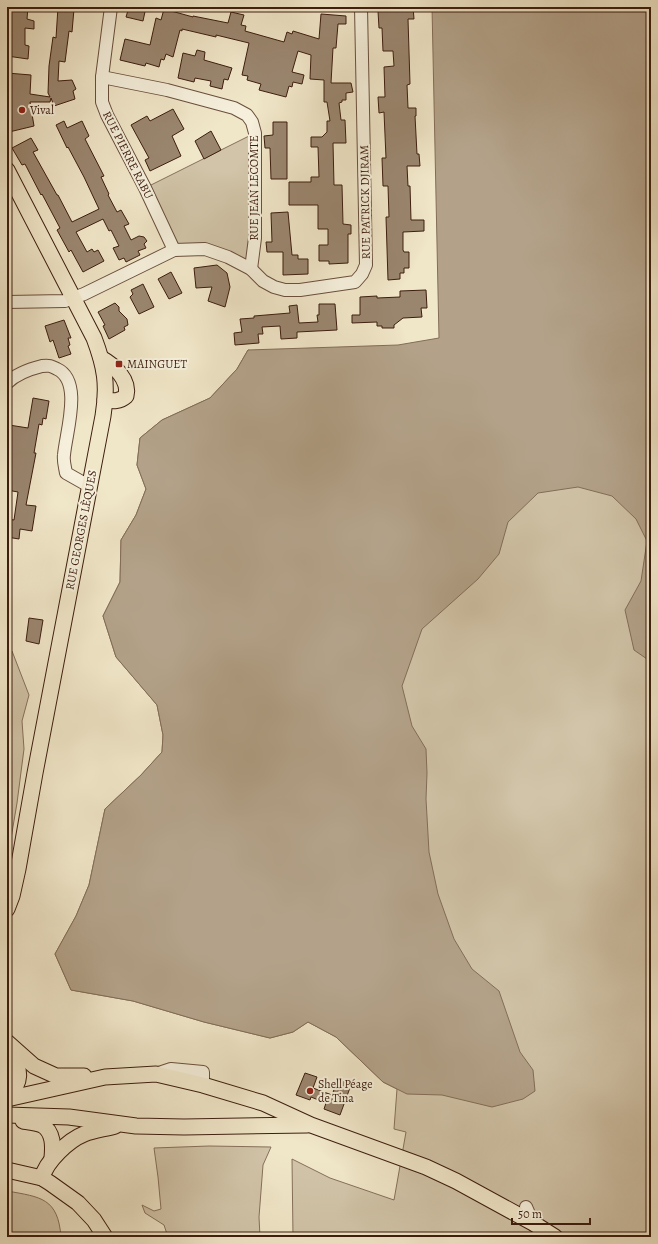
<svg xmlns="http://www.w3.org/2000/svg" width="658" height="1244" viewBox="0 0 658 1244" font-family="Alegreya,serif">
	<rect width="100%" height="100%" fill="#f0e6c8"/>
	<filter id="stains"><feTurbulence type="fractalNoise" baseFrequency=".005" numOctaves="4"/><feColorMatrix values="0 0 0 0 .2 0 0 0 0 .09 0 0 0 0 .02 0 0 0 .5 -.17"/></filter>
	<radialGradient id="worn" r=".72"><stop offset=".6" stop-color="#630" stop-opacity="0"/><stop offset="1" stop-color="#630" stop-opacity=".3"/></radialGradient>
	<!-- green -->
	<g fill="#d1c4a8" stroke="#86705b">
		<polygon points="255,133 251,269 228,257 174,250 145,188"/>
		<polygon points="248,350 651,437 651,1237 293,1237 292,1159 330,1178 394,1200 406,1132 394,1129 397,1089 383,1082 336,1037 308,1022 293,1032 270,1038 204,1022 133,1001 71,990 55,954 76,916 89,885 105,809 141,775 162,752 163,735 157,705 116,657 103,616 120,582 121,540 136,515 146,489 137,465 140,438 162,420 210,398 237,369"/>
		<polygon points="7,649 12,651 29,695 22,721 24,749 17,803 7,862"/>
		<polygon points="209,1146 271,1147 263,1165 259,1217 260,1237 168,1237 164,1225 145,1213 142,1205 154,1211 161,1209 158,1177 154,1148"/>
		<path d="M7,1191C41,1197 58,1198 61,1237H7Z"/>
	</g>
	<!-- water -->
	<polygon fill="#b3a289" stroke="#836d58" points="432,7 651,7 651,666 647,659 634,650 625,610 641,581 647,541 636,519 612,496 578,487 538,493 508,522 499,554 478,579 422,629 402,686 412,726 426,749 427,773 426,799 429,852 438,894 454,939 472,969 499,991 520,1052 533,1070 535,1091 523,1099 492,1107 442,1095 407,1094 383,1082 336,1037 308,1022 293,1032 270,1038 204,1022 133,1001 71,990 55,954 76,916 89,885 105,809 141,775 162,752 163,735 157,705 116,657 103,616 120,582 121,540 136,515 146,489 137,465 140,438 162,420 210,398 237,369 248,350 398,345 439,338"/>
	<!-- building -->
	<g fill="#9a866f" stroke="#3c1d0e">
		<polygon points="12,7 28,7 27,19 34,21 34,29 25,28 25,45 29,46 28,59 7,56 7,33 9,33"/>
		<polygon points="58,7 74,9 72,32 69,31 65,62 59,61 58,81 72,80 76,89 73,91 75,99 54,106 51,98 50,102 30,102 34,126 9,132 7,124 7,73 31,75 30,94 50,97 48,93 49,66 53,37 56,38"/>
		<polygon points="129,7 146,7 143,21 126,17"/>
		<polygon points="390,7 413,7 414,19 408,19 410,84 407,85 408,108 416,108 416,116 415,116 417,154 419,154 420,166 407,166 408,186 410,186 411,220 424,220 424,231 403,232 403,250 404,252 409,252 409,268 404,268 404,273 400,273 400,279 388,280 386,217 389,217 388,186 383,186 382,158 386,158 384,112 379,113 378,97 385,97 384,67 394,66 393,51 383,51 382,28 379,28 378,11 390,11"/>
		<polygon points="164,9 193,17 193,16 228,23 231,12 244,15 241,25 246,26 245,31 284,42 287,32 292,34 293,31 319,39 321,14 346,16 346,24 338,24 336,48 333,48 331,83 351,83 353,92 346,93 346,100 342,100 342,102 339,103 341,120 345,120 346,143 333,143 334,185 342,185 343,224 351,225 351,234 348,234 348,263 329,264 329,261 319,261 319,245 328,245 328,229 318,229 318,205 289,205 289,182 311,182 311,177 319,177 318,147 311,147 311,137 322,137 327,132 327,121 330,121 327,102 324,102 324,80 310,79 311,55 298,51 292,72 304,75 302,84 293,82 292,87 289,86 286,97 259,90 261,84 247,80 248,76 242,75 249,43 216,35 216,37 182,29 182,31 180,30 173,57 166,54 164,60 161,59 159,67 146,63 145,66 120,60 125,39 150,45 156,18 161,20"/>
		<polygon points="197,50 205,52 204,60 232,68 228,80 224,79 222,89 210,86 211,81 195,78 194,82 178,78 183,53 195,56"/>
		<polygon points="173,109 184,129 172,136 181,156 150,171 145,160 149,158 131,125 147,116 150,121"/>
		<polygon points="64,121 67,128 82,121 89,136 85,139 104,176 101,177 109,194 108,195 117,212 121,210 129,224 124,226 131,240 139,236 144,237 147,241 144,244 146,248 138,251 140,255 126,262 124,258 119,260 113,248 119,246 111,230 109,231 103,219 76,232 87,252 92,249 94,252 98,250 104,261 83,272 71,250 69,252 57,230 60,228 42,194 41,195 25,164 22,165 12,148 31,138 38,150 33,152 57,195 58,195 72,222 99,209 84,177 68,147 67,148 56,125"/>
		<polygon points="273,122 287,122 287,179 271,179 270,148 265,148 264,136 273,135"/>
		<polygon points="211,131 221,150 204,159 195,141"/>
		<polygon points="288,212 292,255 298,255 298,259 308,259 308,274 283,275 283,252 267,252 266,242 272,242 271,213"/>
		<polygon points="217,265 227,273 230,287 225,307 208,301 212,287 196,288 194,268"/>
		<polygon points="171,272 182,293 169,299 158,279"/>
		<polygon points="143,284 154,307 139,314 130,297 133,294 131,290"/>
		<polygon points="426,290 427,308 421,308 422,317 403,318 394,325 394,328 382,328 382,326 377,326 377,322 352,323 352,315 360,315 360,297 377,296 377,298 400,297 400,291"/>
		<polygon points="115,303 119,307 119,311 127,319 128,325 124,327 125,330 109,339 103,326 105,325 98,312"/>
		<polygon points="319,304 335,304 337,330 297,332 297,338 281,339 280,326 262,327 263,334 258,334 259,343 235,345 234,333 242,332 240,319 254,318 254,316 290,313 289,306 297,305 299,323 318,322 317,315 319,315"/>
		<polygon points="64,320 71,338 68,338 70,345 68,346 71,354 59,358 53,340 50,342 45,326"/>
		<polygon points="33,398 49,401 46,419 43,418 42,425 39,424 34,453 36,453 26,505 36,506 32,531 20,529 19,539 7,537 7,519 14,520 18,492 7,490 7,439 9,425 28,428"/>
		<polygon points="29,618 43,620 39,644 26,641"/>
		<polygon points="305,1073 317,1077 313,1088 332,1095 338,1079 351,1085 340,1115 324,1109 326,1103 311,1097 310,1100 296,1095"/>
	</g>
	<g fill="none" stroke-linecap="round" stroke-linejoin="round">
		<defs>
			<g id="minor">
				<polyline points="111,7 102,77 102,102 107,115 145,188 174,250"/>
				<polyline points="102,77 167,90 234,108 247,115 252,122 255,133 255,238 251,269"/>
				<polyline points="7,302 65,301 84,294 174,250 205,249 228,257 251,269 263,281 274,287 285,290 300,290 355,282 362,274 366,265 361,7"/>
				<path d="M7,383C16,374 30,369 42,366C49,365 51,366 57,369C83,381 66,432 64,455C63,460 65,467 66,473L89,486"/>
				<polyline points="156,1074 171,1069 203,1072 203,1085"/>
				<polyline points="526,1207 533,1223"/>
			</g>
			<g id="major">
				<path d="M7,170L94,338C105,367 108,385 103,416L35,773L18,869L12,896L7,909"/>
				<path d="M101,358C114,365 130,380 126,396C119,402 113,401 105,400"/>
				<polyline points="7,1042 34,1066 56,1076 84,1076"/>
				<polyline points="7,1099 105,1077 156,1074 203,1085 263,1103 311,1125 426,1167 456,1181 533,1223 555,1237"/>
				<path d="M7,1099C25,1078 19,1070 10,1047"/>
				<polyline points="7,1115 69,1117 136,1126 184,1127 307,1125"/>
				<path d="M23,1121C29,1122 37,1123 42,1125C54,1132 53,1147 52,1158"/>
				<polyline points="7,1170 42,1178 50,1183 78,1203 94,1220 105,1237"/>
				<path d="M42,1178C46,1161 69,1140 84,1134C94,1130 105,1129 115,1126"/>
			</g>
		</defs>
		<!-- minor casing -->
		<use href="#minor" stroke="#694f3c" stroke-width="14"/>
		<!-- major casing -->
		<use href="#major" stroke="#3c1d0e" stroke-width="17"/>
		<!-- minor -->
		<use href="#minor" stroke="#f5efdb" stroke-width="12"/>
		<!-- major -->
		<use href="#major" stroke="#f0e6c8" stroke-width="15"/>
	</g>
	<!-- markers -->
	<g fill="#8f2418" stroke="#f5efdb" stroke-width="1.5">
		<circle cx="22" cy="110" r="4"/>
		<rect x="115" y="360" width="8" height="8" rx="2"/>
		<circle cx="310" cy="1091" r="4"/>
	</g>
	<g text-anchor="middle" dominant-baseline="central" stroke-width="4" stroke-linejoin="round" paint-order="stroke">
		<!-- poi labels -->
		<g font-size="12" fill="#3c1d0e" stroke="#f5efdb" text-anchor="start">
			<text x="30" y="110">Vival</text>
			<text x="127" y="364">MAINGUET</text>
			<text x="318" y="1084">Shell Péage<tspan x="318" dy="14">de Tina</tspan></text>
		</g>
		<!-- street labels -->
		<g font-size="12" fill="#3c1d0e" stroke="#f5efdb">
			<text transform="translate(128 155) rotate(63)">RUE PIERRE RABU</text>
			<text transform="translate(254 188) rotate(-90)">RUE JEAN LECOMTE</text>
			<text transform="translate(365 202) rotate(-91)">RUE PATRICK DJIRAM</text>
			<text transform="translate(81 530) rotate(-79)">RUE GEORGES LÈQUES</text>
		</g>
	</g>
	<!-- margin -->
	<rect width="658" height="1244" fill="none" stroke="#f0e6c8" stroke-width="24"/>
	<rect x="8" y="8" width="642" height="1228" fill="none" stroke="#3c1d0e" stroke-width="2"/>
	<rect x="12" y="12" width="634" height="1220" fill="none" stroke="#3c1d0e"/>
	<!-- scale -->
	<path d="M512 1218v6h78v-6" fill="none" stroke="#3c1d0e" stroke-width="2"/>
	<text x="518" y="1218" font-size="12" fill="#3c1d0e" stroke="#f5efdb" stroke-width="3" paint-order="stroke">50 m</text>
	<rect width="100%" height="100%" filter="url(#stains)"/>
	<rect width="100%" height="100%" fill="url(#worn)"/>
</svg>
